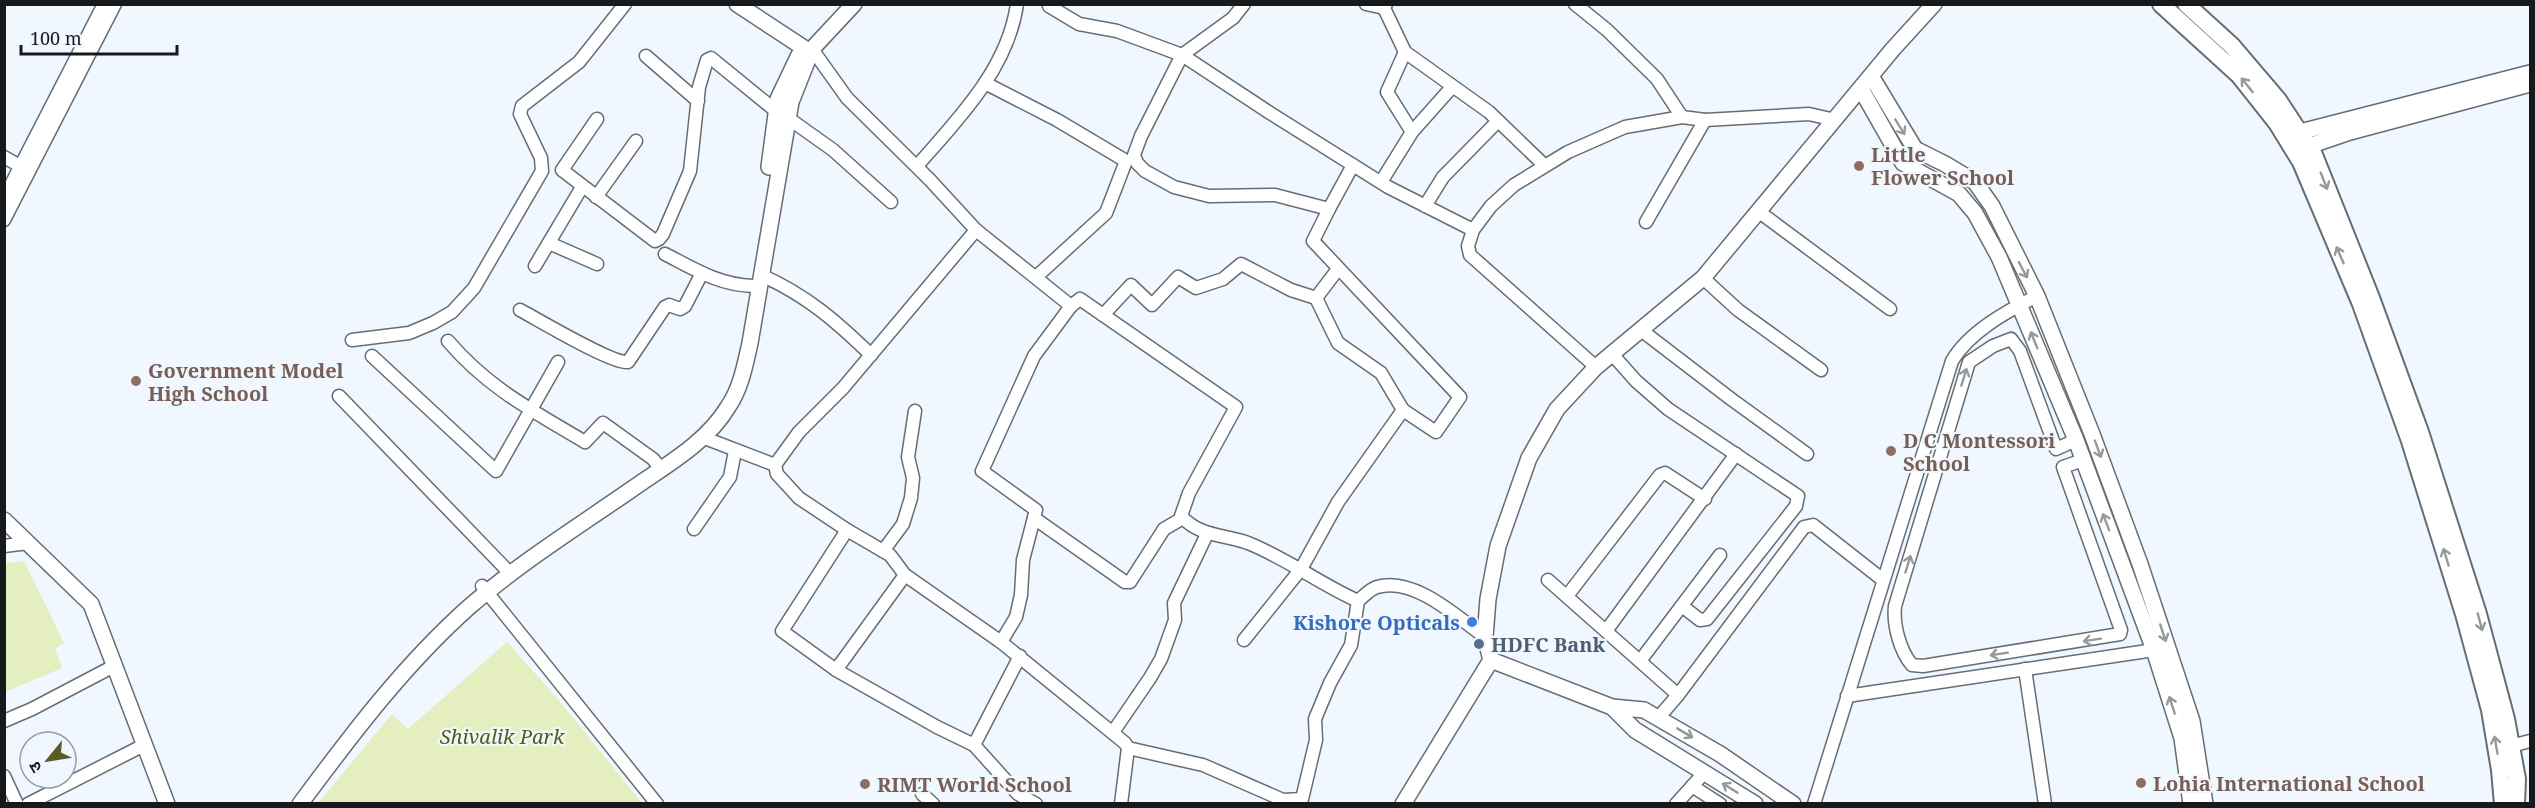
<svg xmlns="http://www.w3.org/2000/svg" width="2535" height="808" viewBox="0 0 2535 808" font-family="'Noto Serif','Noto Sans Devanagari',serif">
	<rect width="100%" height="100%" fill="#f0f7fe"/>
	<!-- green -->
	<g fill="#e5eebf">
		<polygon points="24,561 64,643 55,649 62,668 5,692 5,563"/>
		<polygon points="507,642 557,698 642,803 318,803 392,714 408,729"/>
	</g>
	<g fill="none" stroke-linecap="round" stroke-linejoin="round">
		<defs>
			<g id="minor">
				<polyline points="1244,4 1233,18 1182,55 1141,136 1134,155 1137,163 1145,171 1174,187 1209,196 1275,195 1329,209 1353,165"/>
				<polyline points="1366,4 1384,8 1386,4"/>
				<polyline points="1575,4 1607,30 1657,79 1682,117"/>
				<polyline points="1049,6 1079,24 1117,31 1182,55 1270,113 1388,187 1473,230 1468,246 1470,255 1596,367"/>
				<polyline points="1384,8 1405,52 1489,112 1544,165"/>
				<polyline points="1405,52 1387,92 1412,132"/>
				<polyline points="646,56 698,101"/>
				<polyline points="985,83 1057,120 1126,161 1106,213 1036,277"/>
				<polyline points="788,118 833,150 891,202"/>
				<polyline points="597,119 562,170 655,241 659,239 663,234 690,171 699,87 707,60 711,58 776,111"/>
				<polyline points="4,157 20,166"/>
				<path d="M917,166C958,119 1008,69 1017,4"/>
				<polyline points="1381,182 1412,132 1452,87"/>
				<polyline points="596,197 636,141"/>
				<polyline points="4,198 104,4"/>
				<polyline points="1425,206 1443,177 1498,121"/>
				<polyline points="1329,209 1313,241 1460,397 1436,432 1403,410"/>
				<polyline points="1758,211 1890,309"/>
				<polyline points="4,220 115,4"/>
				<polyline points="1646,222 1705,120"/>
				<polyline points="976,230 1071,306 1034,356 982,471 1036,510 1023,560 1021,595 1016,617 1001,642"/>
				<polyline points="1473,230 1491,206 1514,185 1568,152 1625,127 1682,117 1705,120 1809,114 1835,120"/>
				<polyline points="549,243 597,264"/>
				<path d="M665,254C694,269 719,285 753,286"/>
				<polyline points="535,266 582,187"/>
				<path d="M761,275C806,295 836,321 871,355"/>
				<polyline points="1703,278 1738,310 1821,370"/>
				<path d="M1071,306L1080,299L1236,407L1189,493L1181,516C1200,537 1223,534 1248,543C1286,558 1320,584 1358,601C1364,596 1370,589 1377,587C1414,576 1457,617 1485,637"/>
				<path d="M520,310C539,320 612,364 628,362L665,307L669,305L680,309L685,306L702,273"/>
				<polyline points="1103,315 1131,285 1152,305 1178,277 1196,288 1223,279 1241,264 1291,290 1316,298"/>
				<polyline points="1641,330 1731,399 1807,454"/>
				<polyline points="352,340 409,333 433,323 452,312 474,288 542,171 541,158 520,114 522,106 579,62 625,4"/>
				<path d="M448,341C488,388 533,411 585,442L603,423L653,459L661,469"/>
				<polyline points="1612,354 1636,381 1668,409 1798,496 1796,506 1707,619 1700,620 1682,606"/>
				<polyline points="372,356 496,471 558,362"/>
				<polyline points="339,396 505,568"/>
				<polyline points="702,437 775,465 799,432 843,388 976,230 930,180 847,98 812,49"/>
				<path d="M2076,440L2056,449L2020,351L2011,339L1993,346L1969,362L1895,606C1893,625 1900,651 1912,665L1923,666L2120,634L2121,630L2063,467L2083,460"/>
				<polyline points="775,465 777,474 799,498 847,530 890,555 905,575 1001,642 1125,743 1128,748 1121,804"/>
				<polyline points="1034,518 1125,582 1130,582 1164,529 1183,518"/>
				<polyline points="694,529 730,477 735,451"/>
				<polyline points="847,530 782,631 836,670 937,727 974,745 1018,794 1036,804"/>
				<polyline points="4,546 28,543"/>
				<polyline points="883,551 903,524 911,498 913,478 908,457 915,411"/>
				<polyline points="1548,580 1678,695"/>
				<polyline points="482,586 657,804"/>
				<polyline points="1567,596 1660,475 1665,473 1705,499"/>
				<polyline points="1606,631 1736,454"/>
				<polyline points="1244,640 1301,569 1338,502 1403,410 1381,373 1338,343 1316,298 1338,269"/>
				<polyline points="1640,661 1720,555"/>
				<polyline points="2025,669 2045,804"/>
				<polyline points="836,670 905,575"/>
				<polyline points="1847,696 2154,650"/>
				<polyline points="1659,717 1678,695 1804,527 1813,525 1883,580"/>
				<polyline points="4,721 32,709 114,666"/>
				<polyline points="1113,732 1150,678 1161,659 1175,620 1174,603 1207,534"/>
				<polyline points="974,745 1020,656"/>
				<polyline points="2511,746 2530,741"/>
				<polyline points="1128,748 1203,765 1283,800 1302,799 1316,740 1315,719 1330,683 1351,645 1358,601"/>
				<polyline points="4,776 17,804"/>
				<polyline points="1692,786 1720,804"/>
				<polyline points="922,794 933,804"/>
				<polyline points="28,804 144,745"/>
				<polyline points="1676,804 1705,772"/>
				<path d="M1814,804L1952,361C1969,332 2007,311 2037,296"/>
			</g>
			<g id="tertiary">
				<polyline points="737,4 810,52"/>
				<polyline points="1871,76 1915,149 1945,164 1975,182 1992,206 2037,296 2092,434 2140,564 2192,721 2205,804"/>
				<polyline points="1861,89 1903,163 1959,194 1975,213 1999,257 2076,440 2154,650 2182,738 2191,804"/>
				<polyline points="2300,132 2530,73"/>
				<polyline points="2309,146 2350,132 2530,84"/>
				<polyline points="769,167 778,99 799,55"/>
				<polyline points="4,520 91,604 167,804"/>
				<polyline points="1491,660 1612,707 1644,710 1720,754 1793,804"/>
				<polyline points="1612,707 1635,730 1755,804"/>
				<path d="M300,804C352,734 404,665 469,607C521,562 579,526 635,487C668,464 707,442 728,407C741,388 745,365 750,343L791,102L812,49L854,4"/>
				<polyline points="1403,804 1491,660 1485,637 1488,599 1498,546 1529,458 1557,409 1596,367 1703,278 1893,49 1934,4"/>
			</g>
			<g id="secondary">
				<polyline points="2161,4 2239,75 2277,123 2301,162 2361,304 2410,441 2464,614 2490,710 2500,770 2503,804"/>
				<polyline points="2186,4 2232,46 2278,100 2314,155 2371,298 2420,432 2478,614 2506,719 2517,779 2516,804"/>
			</g>
		</defs>
		<!-- minor casing -->
		<use href="#minor" stroke="#656d75" stroke-width="15"/>
		<!-- tertiary casing -->
		<use href="#tertiary" stroke="#656d75" stroke-width="18"/>
		<!-- secondary casing -->
		<use href="#secondary" stroke="#656d75" stroke-width="20"/>
		<!-- minor -->
		<use href="#minor" stroke="#fff" stroke-width="12"/>
		<!-- tertiary -->
		<use href="#tertiary" stroke="#fff" stroke-width="15"/>
		<!-- secondary -->
		<use href="#secondary" stroke="#fff" stroke-width="16"/>
	</g>
	<!-- one-way arrows -->
	<defs><path id="oneway-shaft" d="M-6 0H5M1.5-3L5.5 0L1.5 3" fill="none" stroke-width="1.6" stroke-linecap="round" stroke-linejoin="round" transform="scale(1.5)"/></defs>
	<g stroke="#979899">
		<use href="#oneway-shaft" transform="translate(2247 85) rotate(-129)"/>
		<use href="#oneway-shaft" transform="translate(1900 127) rotate(58)"/>
		<use href="#oneway-shaft" transform="translate(2324 181) rotate(68)"/>
		<use href="#oneway-shaft" transform="translate(2340 255) rotate(-113)"/>
		<use href="#oneway-shaft" transform="translate(2023 270) rotate(62)"/>
		<use href="#oneway-shaft" transform="translate(2034 340) rotate(-112)"/>
		<use href="#oneway-shaft" transform="translate(1964 377) rotate(-73)"/>
		<use href="#oneway-shaft" transform="translate(2098 449) rotate(70)"/>
		<use href="#oneway-shaft" transform="translate(2106 522) rotate(-111)"/>
		<use href="#oneway-shaft" transform="translate(2446 557) rotate(-107)"/>
		<use href="#oneway-shaft" transform="translate(1908 564) rotate(-73)"/>
		<use href="#oneway-shaft" transform="translate(2480 622) rotate(75)"/>
		<use href="#oneway-shaft" transform="translate(2163 633) rotate(72)"/>
		<use href="#oneway-shaft" transform="translate(2092 640) rotate(171)"/>
		<use href="#oneway-shaft" transform="translate(1999 654) rotate(171)"/>
		<use href="#oneway-shaft" transform="translate(2172 705) rotate(-108)"/>
		<use href="#oneway-shaft" transform="translate(1685 733) rotate(31)"/>
		<use href="#oneway-shaft" transform="translate(2496 745) rotate(-100)"/>
		<use href="#oneway-shaft" transform="translate(1730 788) rotate(-148)"/>
	</g>
	<!-- markers -->
	<g fill="#8d6e63" stroke="#f0f7fe" stroke-width="2">
		<circle cx="1859" cy="166" r="6"/>
		<circle cx="136" cy="381" r="6"/>
		<circle cx="1891" cy="451" r="6"/>
		<circle cx="2141" cy="783" r="6"/>
		<circle cx="865" cy="784" r="6"/>
	</g>
	<circle fill="#3f7fe0" stroke="#f0f7fe" stroke-width="2" cx="1472" cy="622" r="6"/>
	<circle fill="#5c6f8a" stroke="#f0f7fe" stroke-width="2" cx="1479" cy="644" r="6"/>
	<g text-anchor="middle" dominant-baseline="central" stroke-width="4.5" stroke-linejoin="round" paint-order="stroke">
		<!-- education labels -->
		<g font-size="20" font-weight="bold" fill="#785e54" stroke="#f0f7fe" text-anchor="start">
			<text x="1871" y="154">Little<tspan x="1871" dy="23">Flower School</tspan></text>
			<text x="148" y="370">Government Model<tspan x="148" dy="23">High School</tspan></text>
			<text x="1903" y="440">D C Montessori<tspan x="1903" dy="23">School</tspan></text>
			<text x="2153" y="783">Lohia International School</text>
			<text x="877" y="784">RIMT World School</text>
		</g>
		<!-- shop labels -->
		<g font-size="20" font-weight="bold" fill="#366cbe" stroke="#f0f7fe" text-anchor="end">
			<text x="1460" y="622">Kishore Opticals</text>
		</g>
		<!-- service labels -->
		<g font-size="20" font-weight="bold" fill="#4e5e75" stroke="#f0f7fe" text-anchor="start">
			<text x="1491" y="644">HDFC Bank</text>
		</g>
		<!-- park labels -->
		<g font-size="20" font-style="italic" fill="#535c12" stroke="#f0f7fe">
			<text x="502" y="736">Shivalik Park</text>
		</g>
	</g>
	<!-- border -->
	<rect width="2535" height="808" fill="none" stroke="#171a1d" stroke-width="12"/>
	<!-- north arrow -->
	<g transform="translate(48 760) rotate(240)"><circle r="28" fill="#f0f7fe" stroke="#999fa4" stroke-width="1.5"/>
	<path d="M0-4.5L10 22L0 15L-10 22Z" fill="#5b5925"/>
	<text y="-9" font-size="16" font-weight="bold" text-anchor="middle" fill="#171a1d">उ</text>
	</g>
	<!-- scale -->
	<path d="M21 45v9h156v-9" fill="none" stroke="#171a1d" stroke-width="3"/>
	<text x="30" y="45" font-size="18" fill="#171a1d" stroke="#f0f7fe" stroke-width="4.5" paint-order="stroke">100 m</text>
</svg>
